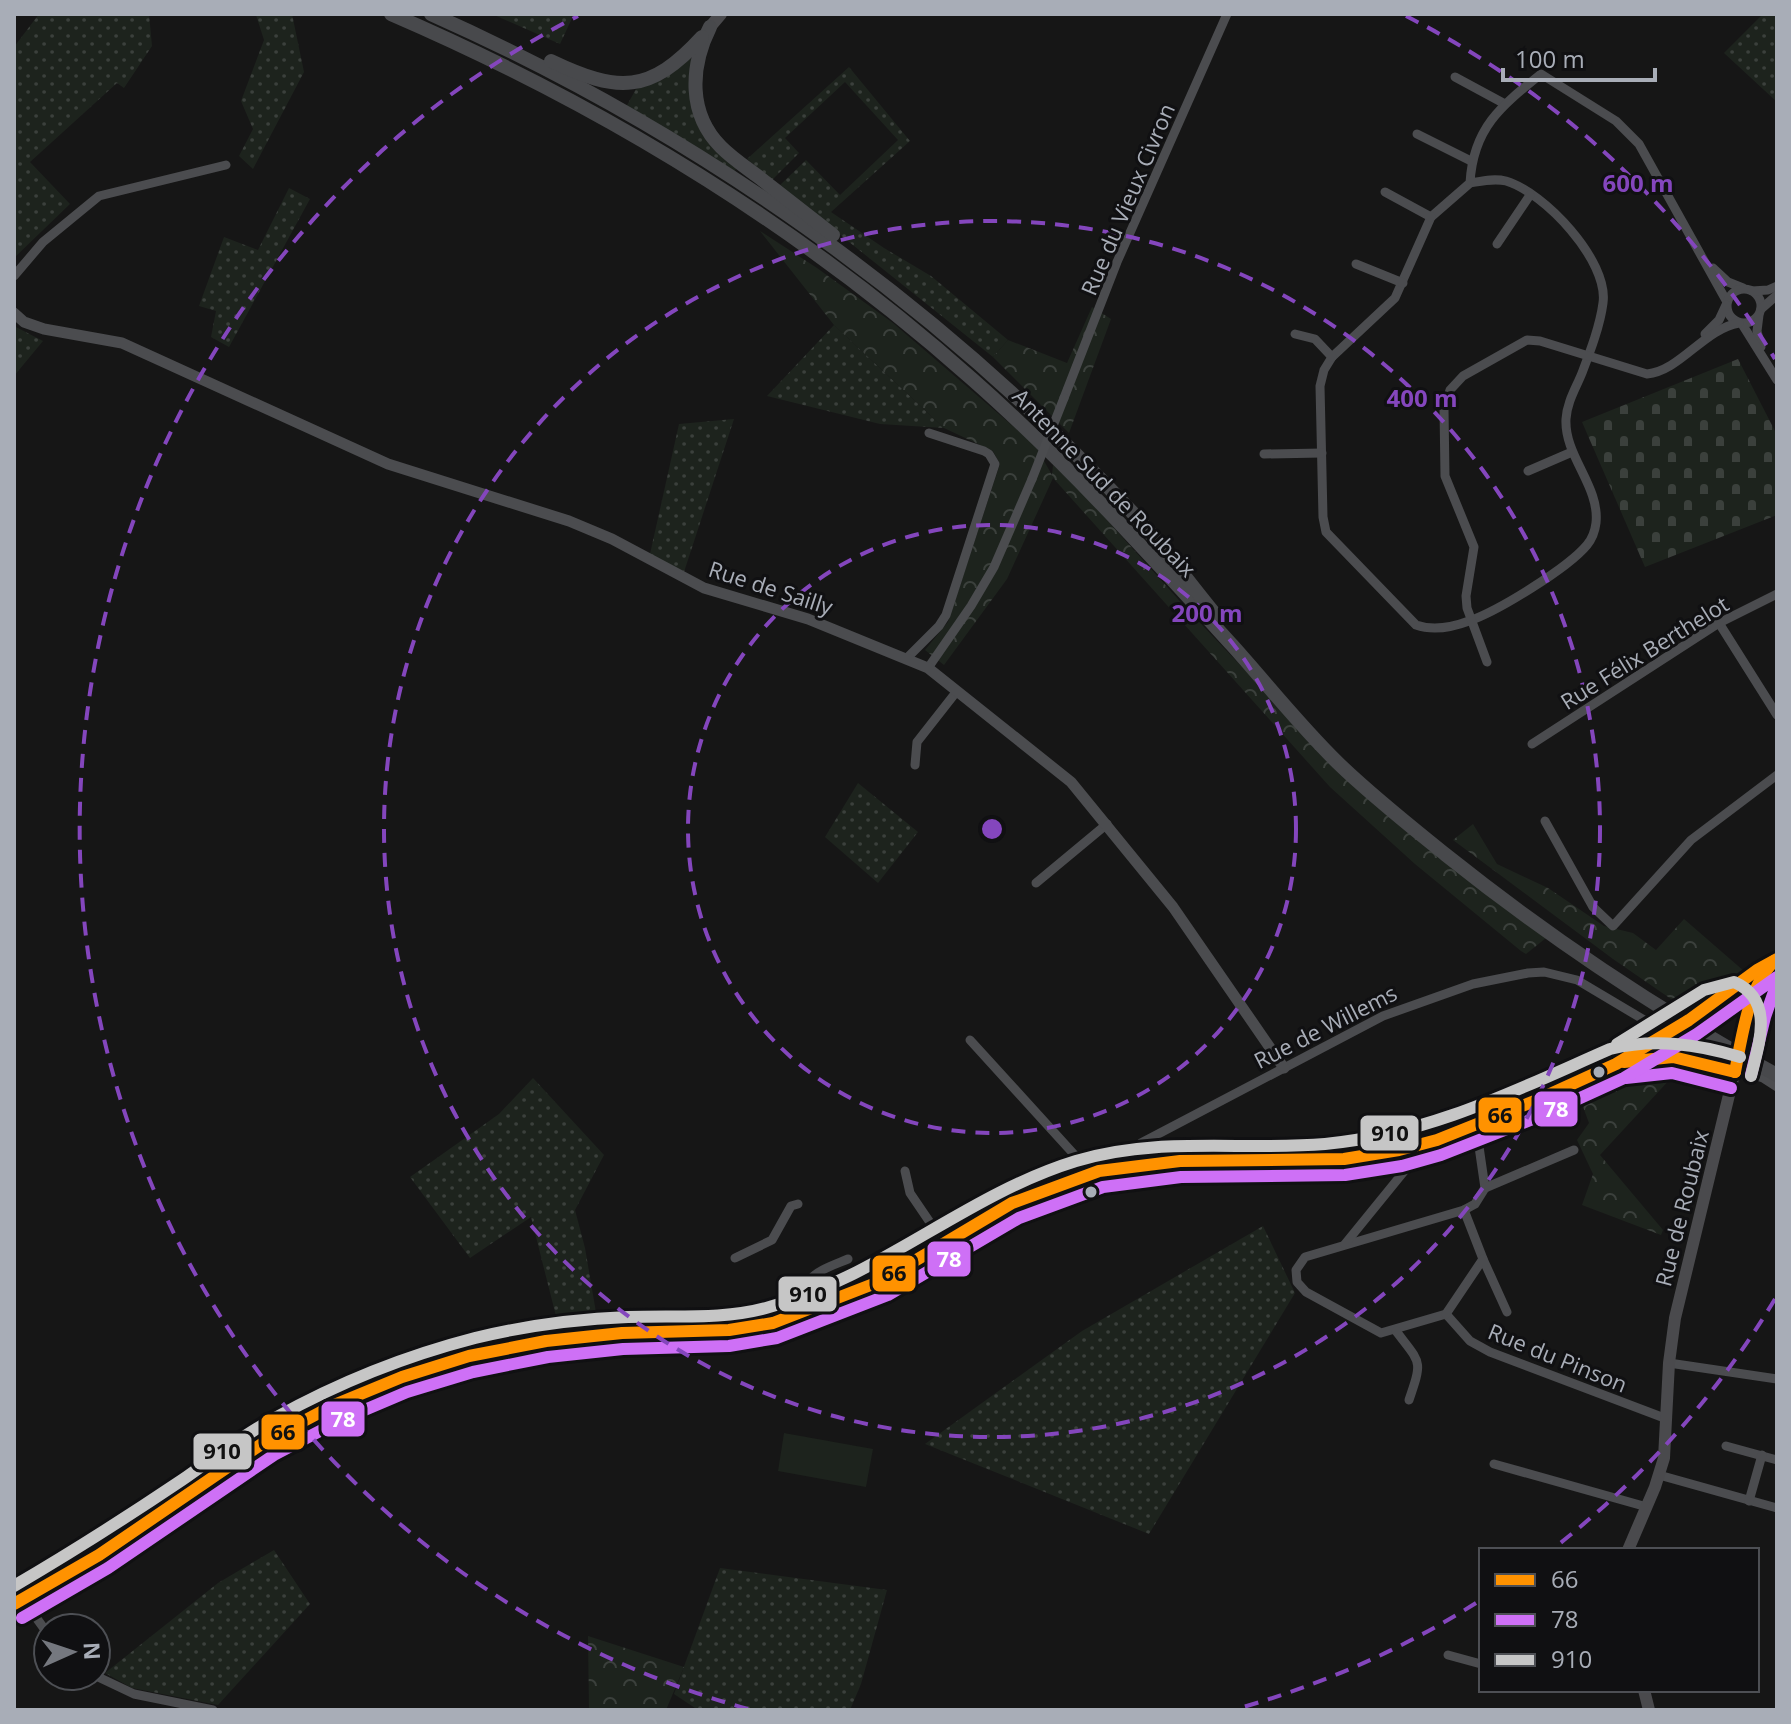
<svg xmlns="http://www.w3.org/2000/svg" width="1791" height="1724" viewBox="0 0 1791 1724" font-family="'Open Sans',sans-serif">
	<defs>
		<pattern id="grass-dots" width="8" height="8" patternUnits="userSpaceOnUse" patternTransform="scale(2)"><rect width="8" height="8" fill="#1d231d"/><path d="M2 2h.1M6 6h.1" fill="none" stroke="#3b403c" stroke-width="1.8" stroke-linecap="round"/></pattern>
		<pattern id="forest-crowns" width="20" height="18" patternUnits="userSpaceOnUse" patternTransform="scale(2)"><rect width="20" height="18" fill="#1d231d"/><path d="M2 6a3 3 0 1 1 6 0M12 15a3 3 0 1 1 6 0" fill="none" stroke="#3b403c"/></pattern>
		<pattern id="cemetery-stones" width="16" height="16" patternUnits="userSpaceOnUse" patternTransform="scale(2)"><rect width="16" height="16" fill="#1d231d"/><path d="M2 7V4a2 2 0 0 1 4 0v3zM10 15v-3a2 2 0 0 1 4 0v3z" fill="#3b403c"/></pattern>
	</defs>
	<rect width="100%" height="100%" fill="#161616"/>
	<!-- grass -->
	<g fill="url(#grass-dots)">
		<polygon points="39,14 149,14 152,46 124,88 117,83 30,162 70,204 14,258 14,47"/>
		<polygon points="254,14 292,14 304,72 253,169 239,156 253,129 241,101 264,40 256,15"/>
		<polygon points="492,14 574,14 560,44"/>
		<polygon points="1763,14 1777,14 1777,102 1724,53"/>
		<polygon points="689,58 694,60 690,83 736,168 735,171 626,107 636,89 664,79"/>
		<polygon points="849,67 910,141 831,212 884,248 931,276 1008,340 993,357 779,186 806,160 840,195 898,140 845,82 785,138 799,153 772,180 747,159"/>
		<polygon points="289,188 310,199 229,347 211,337 216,311 199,306 224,237 258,250"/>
		<polygon points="834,325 944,428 880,424 767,396"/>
		<polygon points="14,326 43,341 14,376"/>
		<polygon points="734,419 684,572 650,554 679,424"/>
		<polygon points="858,783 918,832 878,883 825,837"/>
		<polygon points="533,1078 604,1155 575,1210 585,1248 599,1330 560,1332 531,1217 470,1258 410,1177 499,1114"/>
		<polygon points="1263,1226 1295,1293 1149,1534 925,1444 1082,1331"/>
		<polygon points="274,1550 310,1604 218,1705 132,1688 105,1673 218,1583"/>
		<polygon points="720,1568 887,1590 861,1684 850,1710 698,1710 674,1694"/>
	</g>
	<!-- forest -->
	<g fill="url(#forest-crowns)">
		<polygon points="760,231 817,268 893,323 1035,445 1052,475 1053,465 1080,490 1186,608 1292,720 1546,938 1526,954 1521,951 1415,864 1330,787 1053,478 1007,579 944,665 925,650 948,622 1000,464 993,451 944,428 834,325"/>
		<polygon points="1092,307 1111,319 1069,433 993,357 1008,340 1067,363"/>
		<polygon points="1473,824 1497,864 1548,888 1604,926 1633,933 1656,950 1684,919 1745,972 1687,1010 1613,959 1453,840"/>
		<polygon points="1649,1063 1671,1067 1672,1077 1600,1155 1663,1230 1661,1235 1582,1205 1593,1174 1577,1140 1589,1123 1579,1096"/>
		<polygon points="588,1636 684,1667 666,1710 589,1710"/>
	</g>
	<!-- cemetery -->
	<polygon fill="url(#cemetery-stones)" points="1738,359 1777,435 1777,515 1645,567 1582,422"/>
	<!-- pitch -->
	<polygon fill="#1d231d" points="784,1433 873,1449 866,1487 778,1471"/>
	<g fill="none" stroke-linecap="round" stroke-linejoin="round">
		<!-- minor -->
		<g stroke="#4b4c4f" stroke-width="9">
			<polyline points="1455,77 1505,104"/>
			<polyline points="1417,134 1471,161"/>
			<path d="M1470,183C1482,181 1494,178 1506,181C1544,192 1609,261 1603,303C1600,326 1590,352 1582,373C1576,388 1567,402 1566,419C1564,456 1600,486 1596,523C1595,531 1592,539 1587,545C1568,568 1498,611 1469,621C1453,627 1433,631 1416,625L1326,532L1323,517L1320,386L1324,370L1332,357L1395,298L1431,217L1470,183C1473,128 1501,106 1541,74L1616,121L1639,144L1727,302"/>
			<polyline points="1385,192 1431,217"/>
			<polyline points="1497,244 1530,195"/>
			<polyline points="1356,264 1403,283"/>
			<polyline points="1713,268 1728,282 1743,288"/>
			<polyline points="14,276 43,242 99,196 226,165"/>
			<circle cx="1744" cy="306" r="17"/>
			<polyline points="1752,291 1768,290 1777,286"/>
			<polyline points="1761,309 1777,295"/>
			<polyline points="1759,315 1757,331 1761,347"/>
			<polyline points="1742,324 1777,380"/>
			<polyline points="1295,334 1315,339 1332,357"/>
			<polyline points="1705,334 1719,320 1726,305"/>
			<polyline points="1064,398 1117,262 1227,14"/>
			<polyline points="1264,454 1322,453"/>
			<polyline points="1528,471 1572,452"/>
			<polyline points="1719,623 1777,715"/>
			<polyline points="907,658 939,626 946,615 995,464 989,454 984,451 929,433"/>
			<path d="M1487,662L1467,608L1466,596L1474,547L1445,476L1444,409L1450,390L1463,376L1527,340L1540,341L1647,374C1680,371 1704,329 1739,323"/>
			<polyline points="928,668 971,606 994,567 1032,479"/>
			<polyline points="1532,744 1719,623 1777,594"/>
			<polyline points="915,765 917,742 957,691"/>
			<polyline points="1545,821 1593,907 1613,926 1691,840 1777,775"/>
			<polyline points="1036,883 1107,824"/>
			<polyline points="1762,968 1777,983"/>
			<polyline points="970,1040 1091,1173"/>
			<polyline points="1736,1069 1763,1078 1777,1087"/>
			<polyline points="1476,1126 1485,1188 1475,1204 1464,1210 1305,1257 1296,1270 1297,1282 1306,1292 1381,1333 1446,1314 1470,1341 1490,1352 1667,1419"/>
			<polyline points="1134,1165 1133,1153 1141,1143 1383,1016 1473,984 1528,973 1544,972 1577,980 1646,1021 1679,1055"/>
			<polyline points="905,1171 910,1193 944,1243"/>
			<polyline points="1485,1188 1574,1150"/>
			<polyline points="1464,1210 1483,1259"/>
			<polyline points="1345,1244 1406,1169"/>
			<polyline points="735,1258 772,1240 791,1206 798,1204"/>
			<path d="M801,1314C804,1274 814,1273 848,1259"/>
			<polyline points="1446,1314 1483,1259 1507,1312"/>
			<path d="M1396,1331C1421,1364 1423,1359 1409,1400"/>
			<polyline points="1669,1363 1777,1379"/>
			<polyline points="1726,1446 1777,1460"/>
			<polyline points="1494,1464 1647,1507"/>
			<polyline points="1659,1475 1777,1508"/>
			<polyline points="1749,1501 1762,1455"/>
			<polyline points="14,1587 48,1634"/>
			<polyline points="1448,1655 1481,1664"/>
			<polyline points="96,1676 134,1694 213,1710"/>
		</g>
		<!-- tertiary -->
		<polyline stroke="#4b4c4f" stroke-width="11" points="14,313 24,322 44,329 122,343 388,464 569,521 612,539 704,588 808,619 928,668 1071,782 1173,907 1284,1068"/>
		<!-- secondary -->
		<g stroke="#4a4a4d" stroke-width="12">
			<polyline points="710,27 721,14"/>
			<path d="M1717,1002C1735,994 1743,1006 1747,1023"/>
			<polyline points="1711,1004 1757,970 1777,959"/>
			<polyline points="1747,1026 1758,984 1767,966"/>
			<polyline points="1681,1031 1677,1050 1682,1059"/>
			<polyline points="1630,1056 1678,1027"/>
			<polyline points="1628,1550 1655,1487 1664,1458 1669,1363 1675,1318 1736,1066"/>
			<path d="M14,1604L99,1555L280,1433L346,1400L415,1372L481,1353L546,1341L622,1333L729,1330L769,1324L864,1289L1002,1208L1082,1176L1156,1162L1203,1160H1323L1399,1150L1476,1126L1616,1064C1658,1054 1694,1059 1735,1072"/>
			<polyline points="1644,1690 1649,1710"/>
		</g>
		<!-- trunk -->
		<g stroke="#48494c" stroke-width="14">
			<path d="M391,14C602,105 800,226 972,379C1065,461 1149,554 1232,645C1267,684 1300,726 1338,763C1372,796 1409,825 1446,855C1550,938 1660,1012 1777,1075"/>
			<path d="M431,14C694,131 934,300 1131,511C1162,545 1189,583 1219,619"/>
			<path d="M710,27C690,67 688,114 721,147C733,159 747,168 760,178C784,197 809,216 833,235"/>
			<path d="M551,61C618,93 650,94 702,37"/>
		</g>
		<!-- minor-bridge -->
		<polyline stroke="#4b4c4f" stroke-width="9" points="1032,479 1064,398"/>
		<!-- secondary-bridge -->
		<g stroke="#4a4a4d" stroke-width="12">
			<polyline points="1678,1027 1711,1004"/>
			<polyline points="1737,1063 1747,1026"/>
		</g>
		<defs>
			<g id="bus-1">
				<polyline points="1624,1062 1673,1057 1735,1072"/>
				<path d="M1735,1072C1742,1036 1748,988 1774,961"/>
				<polyline points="14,1604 99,1555 266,1441 334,1405 402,1377 469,1356 546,1341 622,1333 729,1330 773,1323 881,1281 1012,1203 1099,1171 1180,1161 1344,1159 1399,1150 1437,1140 1537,1100 1616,1064 1689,1020 1757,970 1777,959"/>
			</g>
			<g id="bus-2">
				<polyline points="1751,1075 1765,1017 1777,983"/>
				<polyline points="1626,1078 1672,1073 1731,1088"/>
				<polyline points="22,1618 108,1568 274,1455 341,1420 407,1392 473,1372 548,1357 623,1349 729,1346 777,1338 888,1295 1019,1218 1103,1187 1181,1177 1345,1175 1402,1166 1441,1155 1543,1115 1624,1078 1697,1034 1777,977"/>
			</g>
			<g id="bus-3">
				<path d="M1617,1044L1704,990L1734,982C1775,1000 1759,1043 1751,1076"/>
				<path d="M14,1586C72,1552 127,1517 182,1480C212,1459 243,1435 275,1418C338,1383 405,1356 475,1338C524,1326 578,1319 628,1317C673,1315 722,1320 766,1308C879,1278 965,1195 1076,1161C1158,1136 1242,1151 1325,1144C1430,1134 1514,1091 1610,1049C1654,1038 1697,1044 1740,1057"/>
			</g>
		</defs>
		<!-- bus-1 casing -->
		<use href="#bus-1" stroke="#101012" stroke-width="18"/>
		<!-- bus-2 casing -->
		<use href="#bus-2" stroke="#101012" stroke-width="18"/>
		<!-- bus-3 casing -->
		<use href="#bus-3" stroke="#101012" stroke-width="18"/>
		<!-- bus-1 -->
		<use href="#bus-1" stroke="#ff9200" stroke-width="12"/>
		<!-- bus-2 -->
		<use href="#bus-2" stroke="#ce70f6" stroke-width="12"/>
		<!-- bus-3 -->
		<use href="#bus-3" stroke="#c6c6c6" stroke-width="12"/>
	</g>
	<!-- distance rings -->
	<g fill="none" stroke="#8446bd" stroke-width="4" stroke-dasharray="14 10">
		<circle cx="992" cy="829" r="304"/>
		<circle cx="992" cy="829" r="608"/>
		<path d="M1775 1299A913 913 0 0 1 1554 1548M1476 1603A913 913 0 0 1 1236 1709M748 1709A913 913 0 0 1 578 16M1406 16A913 913 0 0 1 1775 359"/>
	</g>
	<!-- markers -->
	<g fill="#a8adb7" stroke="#101012" stroke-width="3">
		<circle cx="1599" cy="1072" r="7"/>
		<circle cx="1091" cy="1192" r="7"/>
	</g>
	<g text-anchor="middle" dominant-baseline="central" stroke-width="6" stroke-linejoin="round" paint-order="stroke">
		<!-- street labels -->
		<g font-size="22" fill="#a8adb7" stroke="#101012">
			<text transform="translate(1127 199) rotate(-67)">Rue du Vieux Civron</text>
			<text transform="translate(1105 482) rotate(46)">Antenne Sud de Roubaix</text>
			<text transform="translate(771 587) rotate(18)">Rue de Sailly</text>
			<text transform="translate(1644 652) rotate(-32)">Rue Félix Berthelot</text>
			<text transform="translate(1325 1026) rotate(-27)">Rue de Willems</text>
			<text transform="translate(1681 1208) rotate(-76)">Rue de Roubaix</text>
			<text transform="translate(1558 1357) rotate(22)">Rue du Pinson</text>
		</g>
	</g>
	<circle cx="992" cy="829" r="12" fill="#8446bd" stroke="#101012" stroke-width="4"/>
	<g font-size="24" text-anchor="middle" font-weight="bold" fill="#8446bd" stroke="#101012" stroke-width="6" stroke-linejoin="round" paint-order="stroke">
		<text x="1638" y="192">600 m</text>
		<text x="1422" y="407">400 m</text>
		<text x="1207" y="622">200 m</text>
	</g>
	<g stroke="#101012" stroke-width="3">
		<rect x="1533" y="1090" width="46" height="38" rx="8" fill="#ce70f6"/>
		<rect x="1477" y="1096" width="46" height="38" rx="8" fill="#ff9200"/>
		<rect x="1359" y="1114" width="61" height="38" rx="8" fill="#c6c6c6"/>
		<rect x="926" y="1240" width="46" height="38" rx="8" fill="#ce70f6"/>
		<rect x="871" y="1254" width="46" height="39" rx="8" fill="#ff9200"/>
		<rect x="777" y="1275" width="61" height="38" rx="8" fill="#c6c6c6"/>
		<rect x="320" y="1400" width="46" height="38" rx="8" fill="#ce70f6"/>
		<rect x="260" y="1413" width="46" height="38" rx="8" fill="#ff9200"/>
		<rect x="192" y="1432" width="61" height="39" rx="8" fill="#c6c6c6"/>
	</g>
	<g font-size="22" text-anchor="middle" font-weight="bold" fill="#fff">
		<text x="1556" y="1117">78</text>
		<text x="949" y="1267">78</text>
		<text x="343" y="1427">78</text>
	</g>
	<g font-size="22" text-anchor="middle" font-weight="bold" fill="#111">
		<text x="1500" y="1123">66</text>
		<text x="1390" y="1141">910</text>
		<text x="894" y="1281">66</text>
		<text x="808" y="1302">910</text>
		<text x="283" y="1440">66</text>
		<text x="222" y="1459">910</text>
	</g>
	<!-- border -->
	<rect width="1791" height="1724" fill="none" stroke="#a8adb7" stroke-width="32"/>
	<!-- legend -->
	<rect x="1479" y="1548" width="280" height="144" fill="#101012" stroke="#4d4f54" stroke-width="2"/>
	<rect x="1495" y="1574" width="40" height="12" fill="#ff9200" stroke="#4d4f54" stroke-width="2"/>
	<text x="1551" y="1588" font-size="24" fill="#a8adb7">66</text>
	<rect x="1495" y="1614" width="40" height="12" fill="#ce70f6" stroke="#4d4f54" stroke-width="2"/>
	<text x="1551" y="1628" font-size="24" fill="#a8adb7">78</text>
	<rect x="1495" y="1654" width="40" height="12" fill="#c6c6c6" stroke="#4d4f54" stroke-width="2"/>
	<text x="1551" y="1668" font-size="24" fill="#a8adb7">910</text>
	<!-- north arrow -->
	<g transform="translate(72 1652) rotate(87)"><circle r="38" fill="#101012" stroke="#4d4f54" stroke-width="2"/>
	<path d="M0-6L14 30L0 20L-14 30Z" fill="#75787f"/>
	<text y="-12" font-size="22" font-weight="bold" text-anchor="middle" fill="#a8adb7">N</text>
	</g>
	<!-- scale -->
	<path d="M1503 68v12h152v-12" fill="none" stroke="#a8adb7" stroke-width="4"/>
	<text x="1515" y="68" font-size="24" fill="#a8adb7" stroke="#101012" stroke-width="6" paint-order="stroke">100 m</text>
</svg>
